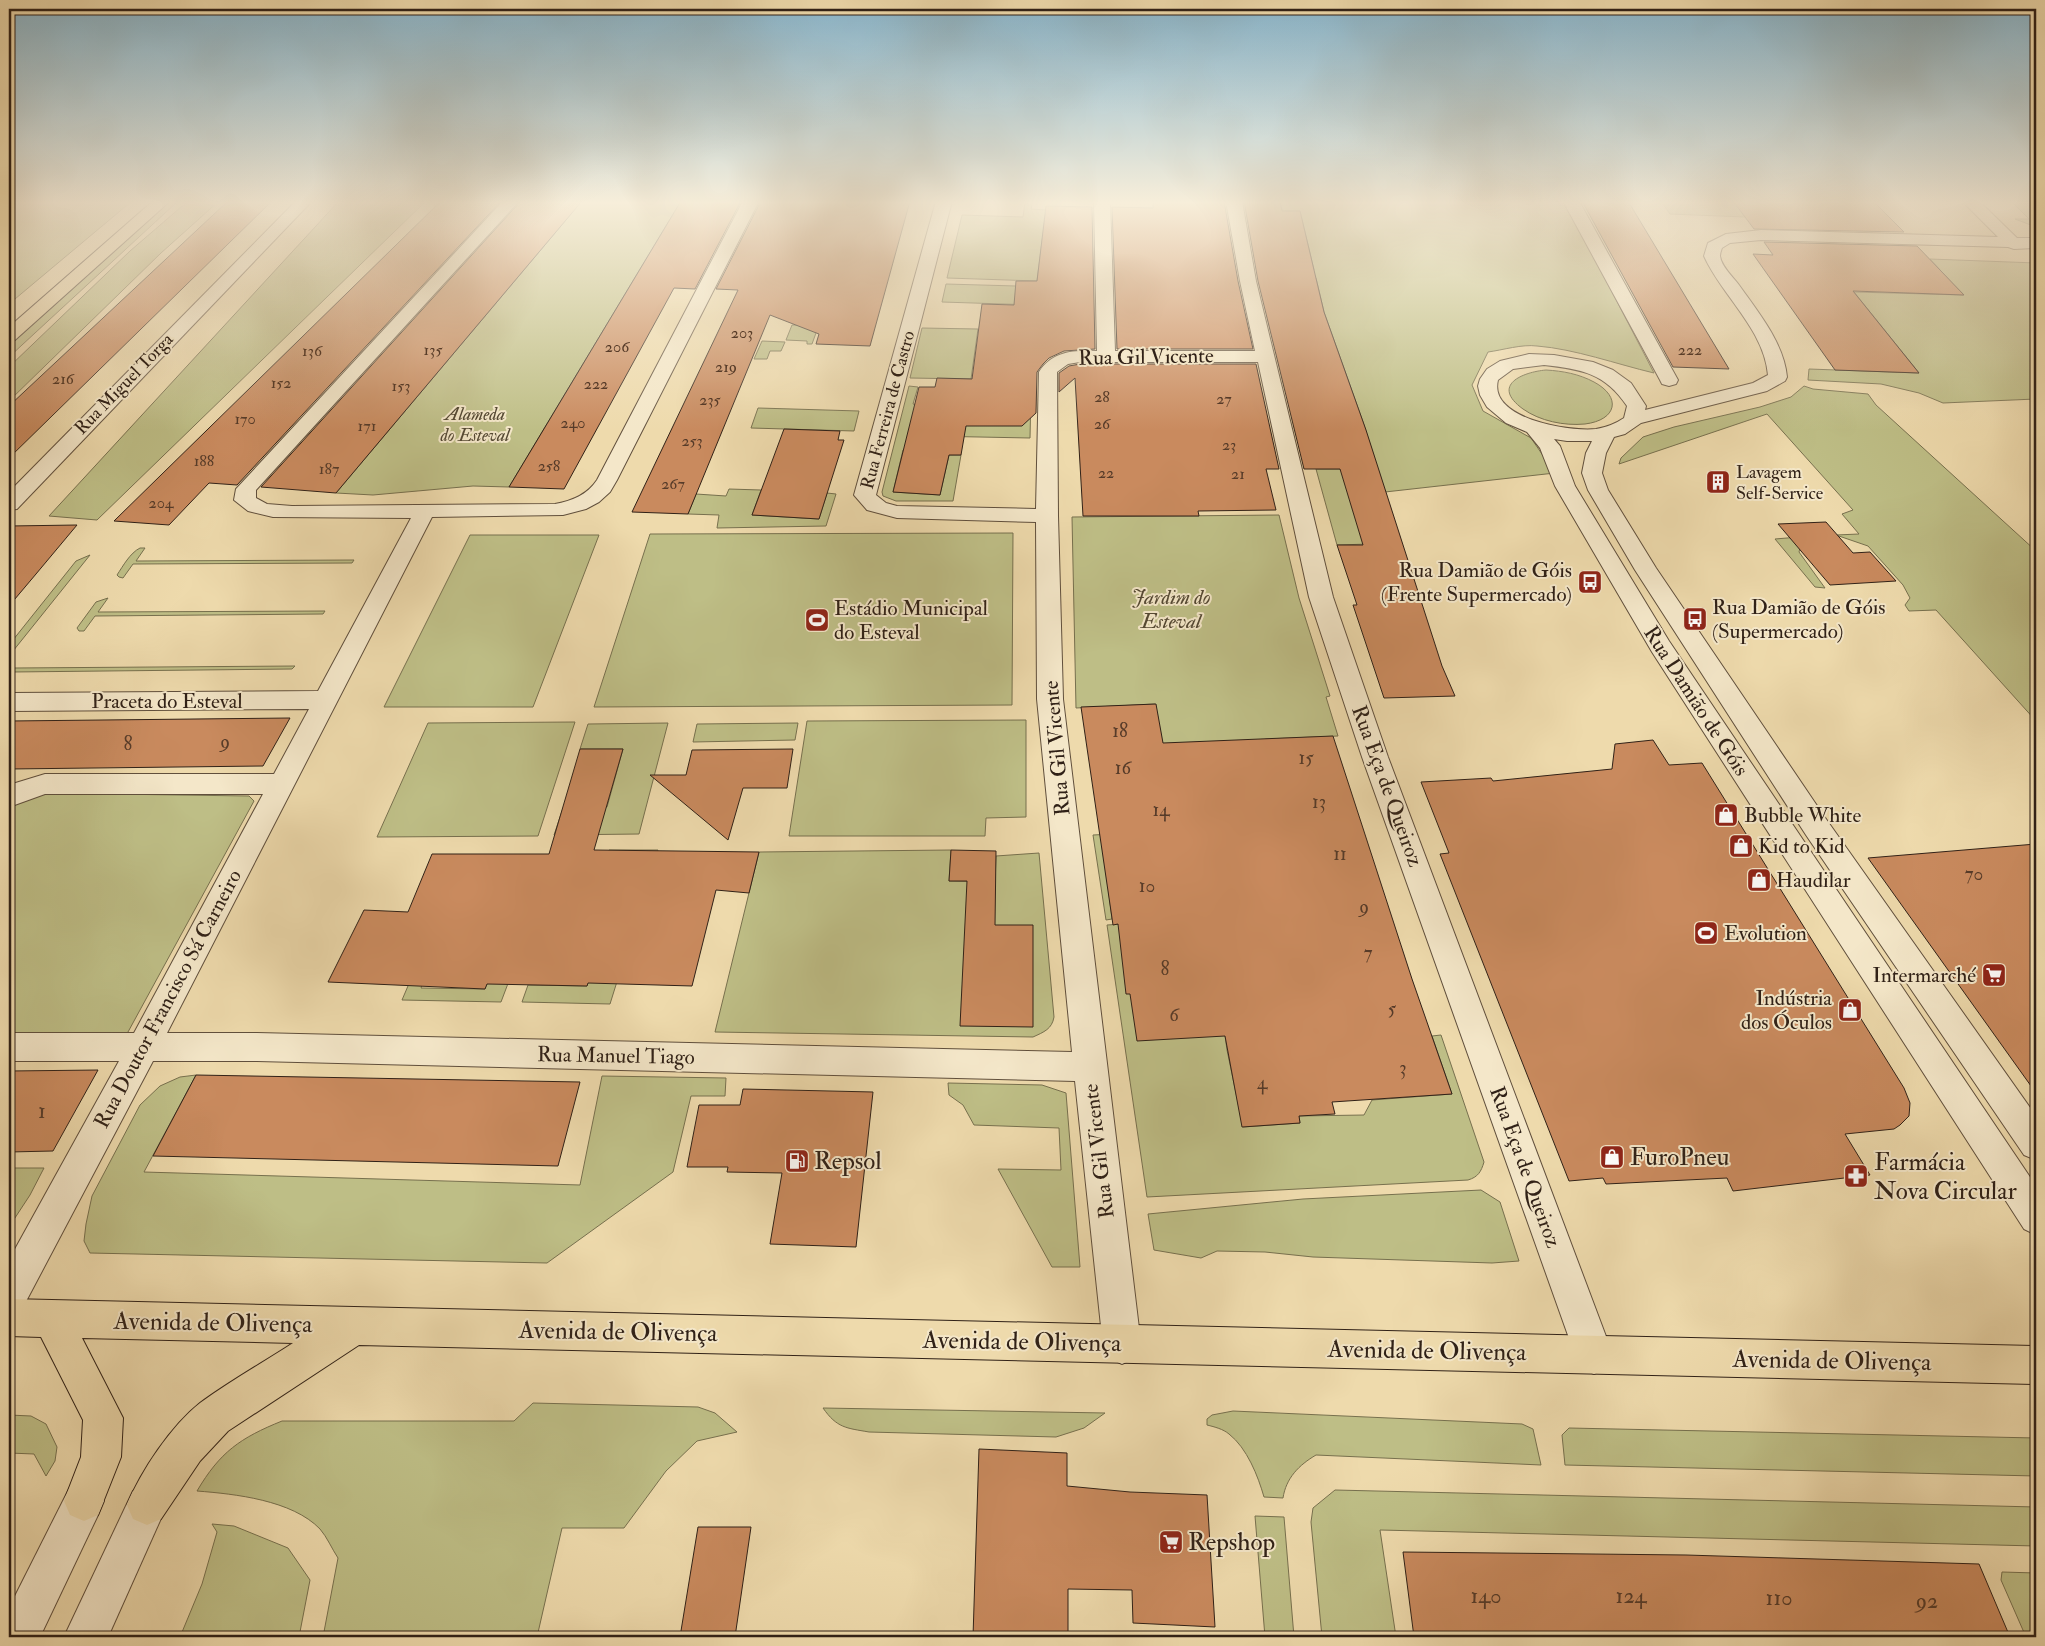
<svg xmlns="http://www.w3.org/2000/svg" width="2045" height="1646" viewBox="0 0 2045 1646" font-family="'IM FELL Double Pica',serif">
	<rect width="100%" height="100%" fill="#eedaac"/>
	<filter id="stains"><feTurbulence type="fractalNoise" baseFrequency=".004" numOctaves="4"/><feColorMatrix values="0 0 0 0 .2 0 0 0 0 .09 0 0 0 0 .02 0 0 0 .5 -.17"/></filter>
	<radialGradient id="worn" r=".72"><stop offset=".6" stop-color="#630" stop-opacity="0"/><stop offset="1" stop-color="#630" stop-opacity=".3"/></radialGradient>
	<!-- green -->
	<g fill="#bebe86" stroke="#77704e">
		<polygon points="9,201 132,201 9,304"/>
		<polygon points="166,201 178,201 9,357 9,343 94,263"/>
		<polygon points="188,201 219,201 161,253 9,401 9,367 130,251"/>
		<polygon points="339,201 426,201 97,520 49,516"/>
		<polygon points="582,201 681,201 509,487 473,486 373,495 336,493"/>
		<path d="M1280,201H1565L1654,373C1616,364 1575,349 1537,346C1522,344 1503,350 1488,352L1472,385L1483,411L1531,438L1555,473L1385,492L1363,422L1324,312L1316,278H1298L1314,270L1300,211H1282Z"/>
		<polygon points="1661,201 1733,201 1745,217 1670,214"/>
		<polygon points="1025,202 1032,205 1031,209 1046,210 1037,281 947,278 962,215 1023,217"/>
		<polygon points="2013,203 2036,204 2036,227 2015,219 2029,219"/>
		<polygon points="1930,259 2036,263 2036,399 1943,403 1919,393 1881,384 1808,380 1809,369 1919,373 1854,292 1963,295"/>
		<polygon points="946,284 1016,286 1035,305 942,302"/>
		<polygon points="825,308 812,344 807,344 807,341 786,340 792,325 808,325"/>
		<polygon points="922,328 978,329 971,379 910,378"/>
		<polygon points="762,341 785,342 781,351 770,351 767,359 754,359"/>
		<path d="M1546,370C1563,371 1579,374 1594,382C1622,397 1617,420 1585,424C1564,426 1540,421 1523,409C1490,385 1523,372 1546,370Z"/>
		<polygon points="909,386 918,387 913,404 917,405 1031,392 1030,438 928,436 925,451 903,450 893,492 940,495 949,455 961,455 953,501 896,501 883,496 882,492"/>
		<polygon points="1804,386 1813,389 1868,394 1876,405 2036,551 2036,721 1936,610 1909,611 1905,605 1910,598 1903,585 1868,546 1836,535 1859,534 1842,514 1853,510 1767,414 1619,464 1621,458 1643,437 1674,427 1760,407 1791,397"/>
		<polygon points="758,408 859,411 854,431 751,428"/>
		<polygon points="1316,469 1340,469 1402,543 1337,545"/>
		<polygon points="729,489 761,490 752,515 819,519 827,493 836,494 826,526 717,528 719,515 688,514 696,494 726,496"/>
		<polygon points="1279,515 1299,598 1330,696 1326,697 1338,736 1266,739 1161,788 1158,718 1155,704 1076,708 1072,517"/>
		<polygon points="1013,533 1012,705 594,707 650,534"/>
		<polygon points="470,535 599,535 533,707 384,707"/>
		<polygon points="1811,536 1800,548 1799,552 1825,588 1815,587 1775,539"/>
		<path d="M140,548H145L136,561L354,560L352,563L133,564L123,578L119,577L117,575C123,566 130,553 140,548Z"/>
		<polygon points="90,555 9,656 9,645 76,561"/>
		<polygon points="108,598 98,612 325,611 323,614 95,616 84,631 79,631 77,628 96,602"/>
		<polygon points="295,666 292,669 12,672 14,668"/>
		<polygon points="1026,720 1026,817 986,818 985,836 789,836 807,721"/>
		<polygon points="575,722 538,836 377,837 428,723"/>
		<polygon points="668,723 639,834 554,835 563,808 607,807 623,749 580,749 588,724"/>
		<polygon points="798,723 795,740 693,742 697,724"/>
		<polygon points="41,793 249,796 254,801 128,1032 123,1036 9,1038 9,807 22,799"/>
		<path d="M1197,830L1227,1050L1243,1127L1300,1123L1299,1116L1364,1115L1372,1100L1452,1094L1432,1036L1441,1035L1484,1162C1481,1172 1478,1177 1468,1180L1147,1197L1107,925L1191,920L1104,853L1112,919L1106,920L1093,835Z"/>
		<polygon points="609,850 658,850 610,1004 522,1002 528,985 587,986 612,906 460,893 421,988 485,989 497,957 518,957 501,1002 402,1000 451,885 602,872"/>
		<path d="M951,850L949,881L995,882L996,856L1039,853L1054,1017C1052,1029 1044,1032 1033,1037L715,1032L759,852Z"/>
		<polygon points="196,1075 144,1172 580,1185 602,1076 726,1078 725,1096 691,1096 673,1172 547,1263 90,1253 84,1241 86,1224 92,1196 140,1105 160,1086 180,1077"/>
		<polygon points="948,1083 1042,1085 1066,1093 1080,1267 1052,1267 998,1169 1061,1170 1059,1128 974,1125 963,1105 949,1095"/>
		<polygon points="9,1168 44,1168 30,1195 9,1227"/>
		<polygon points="1481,1190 1500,1202 1519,1261 1492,1263 1313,1257 1265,1252 1217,1251 1201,1258 1154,1250 1148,1214 1303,1199"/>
		<path d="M533,1403L698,1407L715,1413L737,1432L697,1441L666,1471L624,1528H562L537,1637H323L338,1558C332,1549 327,1537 320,1529C292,1500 235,1494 197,1491C220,1452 240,1438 282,1421H514Z"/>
		<path d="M823,1408L1105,1413L1084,1428L1056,1437L869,1432C846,1428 837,1428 823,1408Z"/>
		<path d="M1233,1411L1522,1424L1533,1429L1541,1465L1316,1455C1299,1465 1286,1478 1283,1498L1264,1497C1258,1476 1247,1448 1229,1434C1223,1429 1215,1427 1207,1425V1419L1212,1415Z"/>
		<polygon points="9,1415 31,1416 46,1424 57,1447 55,1461 46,1476 34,1454 9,1453"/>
		<polygon points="1569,1428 2036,1438 2036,1476 1565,1465 1562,1435"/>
		<polygon points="1335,1490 2036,1507 2036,1546 1380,1530 1396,1637 1322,1637 1311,1522 1313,1508"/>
		<polygon points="1255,1516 1284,1517 1294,1637 1265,1637"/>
		<polygon points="212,1524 234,1526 288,1548 310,1580 299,1637 180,1637 202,1584 217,1532"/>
		<polygon points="2002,1572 2036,1573 2036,1637 2026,1637 2001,1580"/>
	</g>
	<!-- building -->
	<g fill="#c98a5e" stroke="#302117">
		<polygon points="228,201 272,201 9,458 9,406"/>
		<polygon points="441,201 501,201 237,485 209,483 169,525 114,521"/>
		<polygon points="521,201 582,201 336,493 261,487"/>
		<polygon points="681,201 741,201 695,289 674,288 564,489 509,487"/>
		<polygon points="761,201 910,201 870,346 816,344 819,334 770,315 688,514 632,512 738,290 716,289"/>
		<polygon points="1153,201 1224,201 1238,281 1253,349 1117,349 1112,207 1153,208"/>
		<polygon points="1244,201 1280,201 1282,211 1300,211 1324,312 1366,430 1442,666 1455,696 1384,698 1353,605 1357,605 1337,545 1363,545 1340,469 1304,469 1258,281"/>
		<polygon points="1582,201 1628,201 1729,369 1673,367"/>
		<polygon points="1733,201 1873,201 1904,232 1754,229"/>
		<polygon points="1046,206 1092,207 1095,349 1064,351 1049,358 1043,364 1037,372 1036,413 1022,426 966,426 961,455 949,455 940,495 893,492 919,387 935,387 937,378 972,379 982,304 1014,305 1016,281 1037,281"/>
		<polygon points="1764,242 1917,246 1964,295 1853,291 1919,373 1835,370 1753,254 1773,255"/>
		<polygon points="1080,364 1256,364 1279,469 1266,469 1276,510 1198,511 1199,516 1083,516 1075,378 1059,392 1059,373 1069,366"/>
		<polygon points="784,429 840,431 838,440 844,440 819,519 752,515"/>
		<polygon points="1826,522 1853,553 1870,552 1896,581 1830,585 1778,524"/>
		<polygon points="77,525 36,574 9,606 9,526"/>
		<polygon points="1156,704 1163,743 1333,736 1412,979 1452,1094 1332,1102 1335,1114 1299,1116 1300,1123 1242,1127 1225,1036 1137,1041 1130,994 1126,994 1118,924 1113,925 1081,707"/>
		<polygon points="290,718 263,766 9,769 9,721"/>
		<polygon points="1653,740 1669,765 1702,763 1904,1088 1910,1103 1909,1116 1900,1125 1894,1129 1845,1134 1870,1175 1733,1191 1727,1178 1606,1184 1603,1178 1569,1181 1440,854 1449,853 1421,782 1491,778 1493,781 1612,769 1615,744"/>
		<polygon points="580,749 623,749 594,850 759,852 749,893 716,890 692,986 588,983 587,986 487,984 485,989 328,982 364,910 408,912 432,854 549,854"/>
		<polygon points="793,749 787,788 743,788 728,840 650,775 686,775 692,750"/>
		<polygon points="2036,844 2036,1093 1868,858"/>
		<polygon points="951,850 996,851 995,925 1033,925 1033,1027 960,1026 967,881 949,881"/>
		<polygon points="98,1070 53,1151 9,1152 9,1071"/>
		<polygon points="196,1075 580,1082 558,1166 153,1156"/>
		<polygon points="743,1089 873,1092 856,1247 770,1244 782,1173 727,1172 728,1167 687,1167 699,1105 740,1105"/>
		<polygon points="979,1449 1067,1453 1067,1486 1130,1492 1207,1495 1215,1627 1133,1623 1132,1590 1068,1589 1068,1637 973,1637"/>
		<polygon points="698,1527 751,1527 735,1637 680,1637"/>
		<polygon points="1403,1552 1686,1555 1979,1564 2010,1637 1414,1637"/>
	</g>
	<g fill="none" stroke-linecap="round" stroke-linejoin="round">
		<defs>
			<g id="minor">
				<polygon points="296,201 312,201 17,509 9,510 9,492"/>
				<path d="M503,201H519L256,490V498L267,504L292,506L555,504C572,501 587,495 597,480L743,201H759L617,480L610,492L599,502L586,509L563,515L432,517L167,1033H257L1072,1052L1037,699L1036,522L897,518L867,510L854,495L936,201H952L876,495L886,503L897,506L1036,509L1039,372C1052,351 1074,350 1097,351L1094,201H1110L1115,351H1255L1240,281L1226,201H1242L1256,281L1333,597L1388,757L1613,1355L1607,1368L1594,1374L1581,1368L1575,1355L1362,757L1309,597L1258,362H1080L1068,364L1057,372L1058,516L1063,699L1141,1345L1135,1358L1122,1364L1109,1358L1103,1345L1075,1081L257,1061H153L22,1309L9,1314V1260L119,1061H9V1033H134L263,794H45L9,807V785L45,774H274L309,709L9,711V693L318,691L411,518L273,517L248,511L234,500L236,489Z"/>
				<polygon points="1563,201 1579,201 1678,380 1676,384 1669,386 1662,384 1660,380"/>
				<path d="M1962,201H1979L2017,238H2036V248L2014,249L2008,247L1761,240L1730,243L1722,248C1721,251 1720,253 1720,256C1721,266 1733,277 1739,285C1758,312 1784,343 1787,377L1785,381L1767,391L1641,423L1625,434L1614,437L1606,453L1602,473L1608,490L1656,568L1826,819L2036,1116V1160L2024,1155L1806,835L1635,570L1588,490L1582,473L1586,453L1592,441H1567L1554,439L1560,446L1575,486L1669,641L2036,1186V1235L2024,1229L1652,652L1555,486L1540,448L1527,432L1506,423L1487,407L1480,395L1478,386L1480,379L1487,369L1500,361L1529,354L1554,355L1593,362L1613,370L1631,383L1646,406L1645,410L1753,383L1768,375C1764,329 1722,296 1704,256L1708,243L1726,234L1761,230L1998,237ZM1544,365C1581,369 1605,373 1627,406L1624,418C1615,424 1607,427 1596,429C1570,432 1488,419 1498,380L1513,369Z"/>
				<polygon points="84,1481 98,1487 104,1501 98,1515 40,1637 9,1637 9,1608 70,1487"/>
				<polygon points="147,1485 161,1491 167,1505 108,1637 64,1637 133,1491"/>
			</g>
			<g id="major">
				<polygon points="153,201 170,201 15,340 9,341 9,327"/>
				<path d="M9,1299L2036,1346V1384L359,1345L228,1431L200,1461L161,1519L147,1525L133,1519L127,1505C141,1471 171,1426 200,1403C228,1382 264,1362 293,1343L82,1338L123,1418L121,1457L98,1515L84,1521L70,1515L64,1501L81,1457L83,1420L41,1337L9,1336Z"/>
			</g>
		</defs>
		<!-- minor casing -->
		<use href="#minor" stroke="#604f3c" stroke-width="2"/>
		<!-- major casing -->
		<use href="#major" stroke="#302117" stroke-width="2"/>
		<!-- minor -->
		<use href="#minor" fill="#f4e7c9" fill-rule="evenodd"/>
		<!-- major -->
		<use href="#major" fill="#eedaac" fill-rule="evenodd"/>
	</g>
	<!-- sky -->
	<linearGradient id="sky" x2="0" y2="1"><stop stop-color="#88b7cf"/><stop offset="0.47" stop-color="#f7eeda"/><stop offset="1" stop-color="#f7eeda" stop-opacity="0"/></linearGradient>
	<rect width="2045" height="431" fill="url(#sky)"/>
	<!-- icons -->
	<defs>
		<symbol id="building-square" viewBox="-11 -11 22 22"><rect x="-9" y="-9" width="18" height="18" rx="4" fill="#8f2418" stroke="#f4e7c9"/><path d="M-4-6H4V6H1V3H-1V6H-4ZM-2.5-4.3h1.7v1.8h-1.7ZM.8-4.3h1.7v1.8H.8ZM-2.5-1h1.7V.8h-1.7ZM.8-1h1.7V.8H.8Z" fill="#fff"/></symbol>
		<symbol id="bus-square" viewBox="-11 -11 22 22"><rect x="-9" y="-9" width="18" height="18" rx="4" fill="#8f2418" stroke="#f4e7c9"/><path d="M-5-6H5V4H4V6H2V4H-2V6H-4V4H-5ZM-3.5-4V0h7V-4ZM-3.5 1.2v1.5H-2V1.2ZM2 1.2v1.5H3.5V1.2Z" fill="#fff"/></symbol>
		<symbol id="stadium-square" viewBox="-11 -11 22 22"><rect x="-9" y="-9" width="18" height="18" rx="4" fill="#8f2418" stroke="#f4e7c9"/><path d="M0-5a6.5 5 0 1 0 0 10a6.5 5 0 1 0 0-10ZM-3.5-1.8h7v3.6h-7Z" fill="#fff"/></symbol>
		<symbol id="shop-square" viewBox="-11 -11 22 22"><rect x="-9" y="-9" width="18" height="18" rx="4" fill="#8f2418" stroke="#f4e7c9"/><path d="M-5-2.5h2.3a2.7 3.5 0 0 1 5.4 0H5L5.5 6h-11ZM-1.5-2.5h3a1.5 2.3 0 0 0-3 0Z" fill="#fff"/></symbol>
		<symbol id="supermarket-square" viewBox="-11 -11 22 22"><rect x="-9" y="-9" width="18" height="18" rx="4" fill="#8f2418" stroke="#f4e7c9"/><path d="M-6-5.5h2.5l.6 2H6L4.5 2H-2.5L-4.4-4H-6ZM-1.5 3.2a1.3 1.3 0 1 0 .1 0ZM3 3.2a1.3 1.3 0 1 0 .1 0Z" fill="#fff"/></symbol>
		<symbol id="fuel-square" viewBox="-11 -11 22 22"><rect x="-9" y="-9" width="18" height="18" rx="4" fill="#8f2418" stroke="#f4e7c9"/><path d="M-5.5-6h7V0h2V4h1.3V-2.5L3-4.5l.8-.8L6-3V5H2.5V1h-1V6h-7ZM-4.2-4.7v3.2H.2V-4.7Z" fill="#fff"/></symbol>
		<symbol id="pharmacy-square" viewBox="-11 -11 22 22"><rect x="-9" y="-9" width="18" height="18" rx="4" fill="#8f2418" stroke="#f4e7c9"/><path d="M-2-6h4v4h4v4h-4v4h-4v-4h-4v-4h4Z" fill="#fff"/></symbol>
	</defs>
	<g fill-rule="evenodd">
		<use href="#building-square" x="1704" y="468" width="28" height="28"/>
		<use href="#bus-square" x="1576" y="568" width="28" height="28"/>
		<use href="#bus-square" x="1681" y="605" width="28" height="28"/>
		<use href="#stadium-square" x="803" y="606" width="28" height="28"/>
		<use href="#shop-square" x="1712" y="801" width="28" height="28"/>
		<use href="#shop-square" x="1727" y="832" width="28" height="28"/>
		<use href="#shop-square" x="1745" y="866" width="28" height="28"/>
		<use href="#stadium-square" x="1692" y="919" width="28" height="28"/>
		<use href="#supermarket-square" x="1980" y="961" width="28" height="28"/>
		<use href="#shop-square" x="1836" y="996" width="28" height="28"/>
		<use href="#shop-square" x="1598" y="1143" width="28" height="28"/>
		<use href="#fuel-square" x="783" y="1147" width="28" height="28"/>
		<use href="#pharmacy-square" x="1842" y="1162" width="28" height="28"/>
		<use href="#supermarket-square" x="1157" y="1528" width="28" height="28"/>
	</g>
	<g text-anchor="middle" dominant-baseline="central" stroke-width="4" stroke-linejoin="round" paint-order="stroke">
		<!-- far-number labels -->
		<g font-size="16" fill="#563b29">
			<text x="742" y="333">203</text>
			<text x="617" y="347">206</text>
			<text x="433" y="350">135</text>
			<text x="1690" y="350">222</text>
			<text x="312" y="351">136</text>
			<text x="726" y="367">219</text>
			<text x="63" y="379">216</text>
			<text x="281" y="383">152</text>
			<text x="596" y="384">222</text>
			<text x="401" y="386">153</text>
			<text x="1102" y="397">28</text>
			<text x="1224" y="399">27</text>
			<text x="710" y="400">235</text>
			<text x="245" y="419">170</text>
			<text x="573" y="423">240</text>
			<text x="1102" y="424">26</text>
			<text x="367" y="426">171</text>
			<text x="692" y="441">253</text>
			<text x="1229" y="445">23</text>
			<text x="204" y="461">188</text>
			<text x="549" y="466">258</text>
			<text x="329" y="469">187</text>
			<text x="1106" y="473">22</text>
			<text x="1238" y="474">21</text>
			<text x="673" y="484">267</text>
			<text x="161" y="503">204</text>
		</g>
		<!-- far-street labels -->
		<g font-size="18" fill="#302117" stroke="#f4e7c9">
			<text transform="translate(124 384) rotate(-46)">Rua Miguel Torga</text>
			<text transform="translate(888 410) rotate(-75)">Rua Ferreira de Castro</text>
		</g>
		<!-- far-park labels -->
		<g font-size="18" font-style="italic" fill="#544833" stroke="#f4e7c9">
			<text x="475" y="414">Alameda<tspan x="475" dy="21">do Esteval</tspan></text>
		</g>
		<!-- far-poi labels -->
		<g font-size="18" fill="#302117" stroke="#f4e7c9" text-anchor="start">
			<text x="1736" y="472">Lavagem<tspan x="1736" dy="21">Self-Service</tspan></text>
		</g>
		<!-- number labels -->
		<g font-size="19" fill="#563b29">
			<text x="1120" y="731">18</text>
			<text x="225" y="742">9</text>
			<text x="128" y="744">8</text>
			<text x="1306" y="758">15</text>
			<text x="1123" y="768">16</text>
			<text x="1319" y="802">13</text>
			<text x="1161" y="810">14</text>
			<text x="1340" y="854">11</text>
			<text x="1974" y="874">70</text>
			<text x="1147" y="886">10</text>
			<text x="1364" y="907">9</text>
			<text x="1368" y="953">7</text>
			<text x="1165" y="969">8</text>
			<text x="1392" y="1009">5</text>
			<text x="1174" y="1015">6</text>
			<text x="1403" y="1068">3</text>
			<text x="1262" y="1083">4</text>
		</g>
		<!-- street labels -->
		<g font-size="21" fill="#302117" stroke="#f4e7c9">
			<text transform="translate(1146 357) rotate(-1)">Rua Gil Vicente</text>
			<text x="167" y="701">Praceta do Esteval</text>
			<text transform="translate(1696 701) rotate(57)">Rua Damião de Góis</text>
			<text transform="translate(1057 748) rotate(-95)">Rua Gil Vicente</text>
			<text transform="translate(1387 786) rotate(70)">Rua Eça de Queiroz</text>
			<text transform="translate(168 999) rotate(-62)">Rua Doutor Francisco Sá Carneiro</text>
			<text transform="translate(616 1056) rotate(1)">Rua Manuel Tiago</text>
			<text transform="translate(1099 1151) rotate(-97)">Rua Gil Vicente</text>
			<text transform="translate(1525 1167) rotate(70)">Rua Eça de Queiroz</text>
		</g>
		<!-- poi labels -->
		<g font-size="21" fill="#302117" stroke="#f4e7c9" text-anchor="start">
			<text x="1572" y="570" text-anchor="end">Rua Damião de Góis<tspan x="1572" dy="24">(Frente Supermercado)</tspan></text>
			<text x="1712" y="607">Rua Damião de Góis<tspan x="1712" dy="24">(Supermercado)</tspan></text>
			<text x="834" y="608">Estádio Municipal<tspan x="834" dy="24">do Esteval</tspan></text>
			<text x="1744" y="815">Bubble White</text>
			<text x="1758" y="846">Kid to Kid</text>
			<text x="1776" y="880">Haudilar</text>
			<text x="1724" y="933">Evolution</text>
			<text x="1976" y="975" text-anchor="end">Intermarché</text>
			<text x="1832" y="998" text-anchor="end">Indústria<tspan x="1832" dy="24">dos Óculos</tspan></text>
		</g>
		<!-- park labels -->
		<g font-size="21" font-style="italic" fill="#544833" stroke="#f4e7c9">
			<text x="1171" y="597">Jardim do<tspan x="1171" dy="24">Esteval</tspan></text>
		</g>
		<!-- near-number labels -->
		<g font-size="22" fill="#563b29">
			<text x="42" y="1111">1</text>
			<text x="1486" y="1596">140</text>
			<text x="1631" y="1596">124</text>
			<text x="1779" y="1598">110</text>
			<text x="1927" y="1601">92</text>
		</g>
		<!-- near-poi labels -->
		<g font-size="25" fill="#302117" stroke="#f4e7c9" text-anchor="start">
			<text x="1630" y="1157">FuroPneu</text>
			<text x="814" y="1161">Repsol</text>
			<text x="1874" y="1162">Farmácia<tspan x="1874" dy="29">Nova Circular</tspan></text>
			<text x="1188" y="1542">Repshop</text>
		</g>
		<!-- near-street labels -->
		<g font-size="25" fill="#302117" stroke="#f4e7c9">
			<text transform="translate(213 1323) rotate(1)">Avenida de Olivença</text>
			<text transform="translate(618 1332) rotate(1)">Avenida de Olivença</text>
			<text transform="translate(1022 1342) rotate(1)">Avenida de Olivença</text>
			<text transform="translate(1427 1351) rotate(1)">Avenida de Olivença</text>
			<text transform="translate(1832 1361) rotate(1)">Avenida de Olivença</text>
		</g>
	</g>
	<!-- margin -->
	<rect width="2045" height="1646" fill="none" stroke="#eedaac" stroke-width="30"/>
	<rect x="10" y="10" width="2025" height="1626" fill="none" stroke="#302117" stroke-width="2.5"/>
	<rect x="15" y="15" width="2015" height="1616" fill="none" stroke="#302117"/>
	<rect width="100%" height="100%" filter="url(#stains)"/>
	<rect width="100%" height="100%" fill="url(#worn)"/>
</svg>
